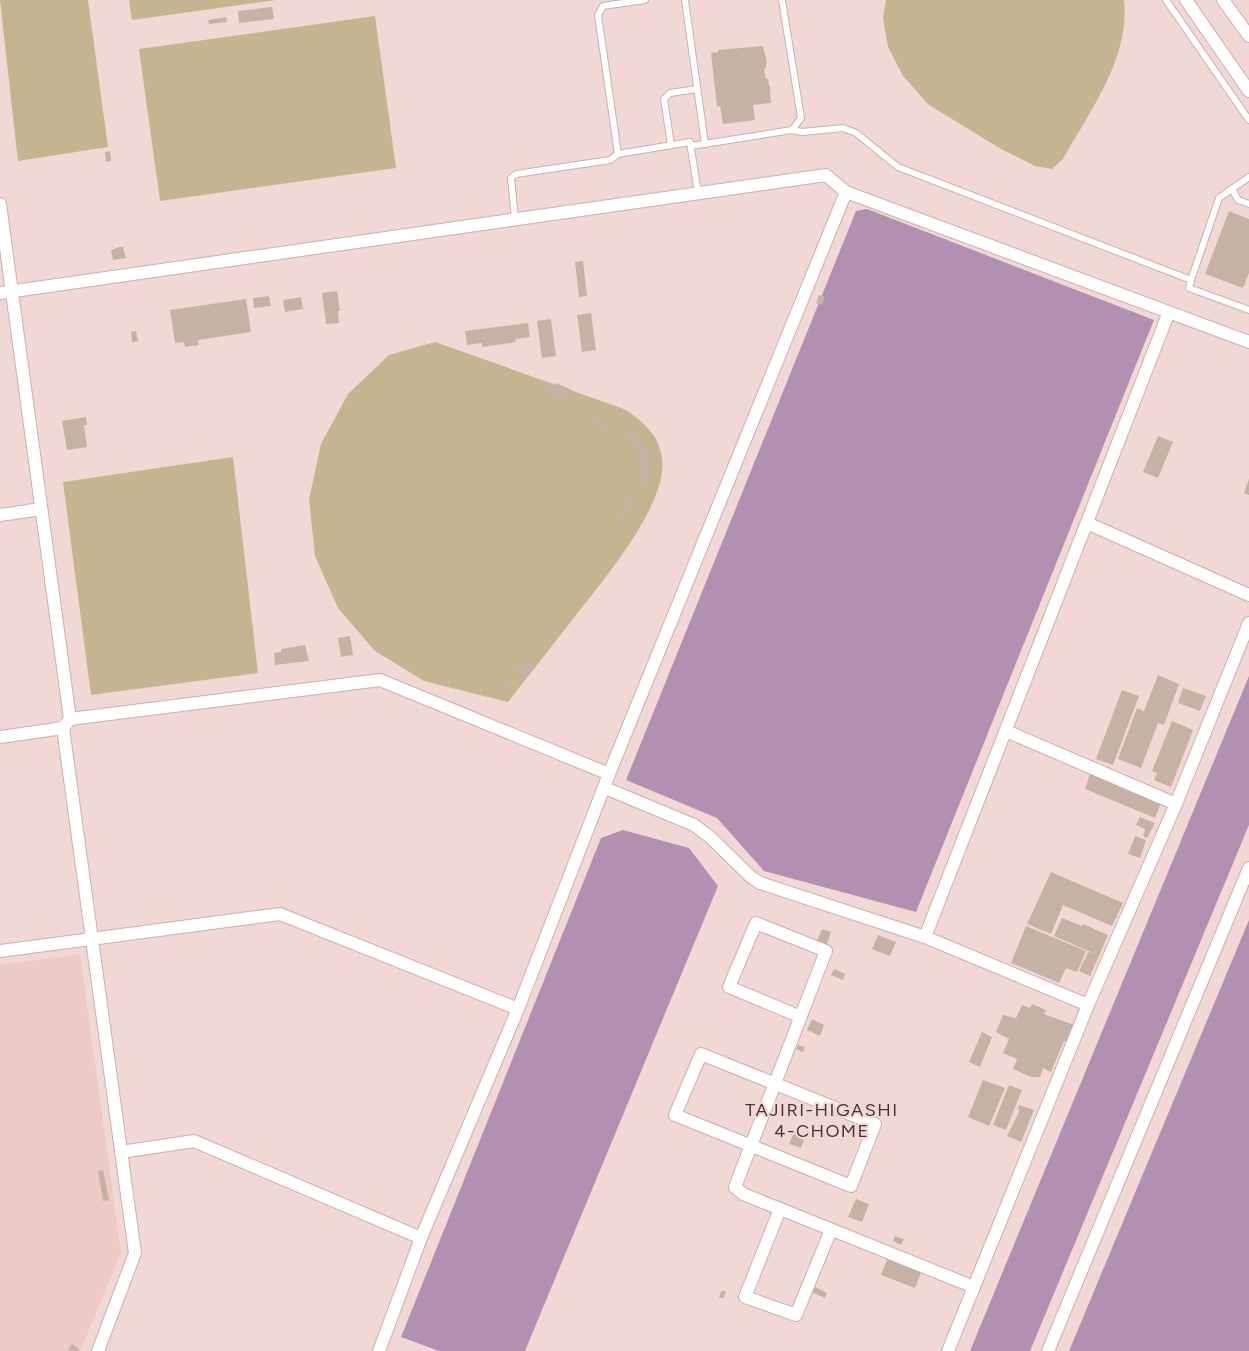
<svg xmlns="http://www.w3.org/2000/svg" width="1249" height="1351" viewBox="0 0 1249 1351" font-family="Figtree,sans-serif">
	<rect width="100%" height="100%" fill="#f2d8d4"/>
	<!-- built -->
	<polygon fill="#eccac5" points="80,954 121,1253 80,1351 0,1351 0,965"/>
	<!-- green -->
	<g fill="#c4b48f">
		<polygon points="0,0 88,0 108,147 18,161"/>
		<polygon points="129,0 276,0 132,20"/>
		<path d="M886,0H1124C1130,59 1090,110 1063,159L1052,169L1035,166L1001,149L929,105L903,76L888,47L883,19Z"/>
		<polygon points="375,16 396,168 160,201 139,49"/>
		<path d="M435,342L624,409C643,421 659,435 662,458C669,504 600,584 573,619C551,647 529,675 508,702L424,681L375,651L338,608L315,556L309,499L321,444L348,394L389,355Z"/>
		<polygon points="233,457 258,673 91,695 63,482"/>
	</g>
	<!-- water -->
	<g fill="#b190b1">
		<polygon points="867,209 1154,320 916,912 764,871 717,818 626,780 856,211"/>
		<polygon points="1249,676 1249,825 1030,1351 970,1351"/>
		<polygon points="623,830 689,848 718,886 525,1351 439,1351 401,1337 601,838"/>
		<polygon points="1249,920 1249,1351 1069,1351"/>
	</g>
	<!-- building -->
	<g fill="#c6b2a5">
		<polygon points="272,7 274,19 239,23 238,11"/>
		<polygon points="226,17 227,22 209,24 208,20"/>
		<polygon points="763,46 767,63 766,64 766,68 764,69 766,79 768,78 769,86 770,86 771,103 753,105 755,120 723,124 720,106 717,107 711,53 718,52 718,50"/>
		<polygon points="110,151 111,161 106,162 105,152"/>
		<polygon points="1229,211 1249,219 1249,273 1243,288 1205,274"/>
		<polygon points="119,247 123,247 126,258 113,260 111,250"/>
		<polygon points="583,261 587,296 579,297 575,262"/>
		<polygon points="337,291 340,311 338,311 339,323 326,324 322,293"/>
		<polygon points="819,295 825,297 822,305 816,303"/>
		<polygon points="269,296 271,306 254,308 253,298"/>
		<polygon points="301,297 303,309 285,312 283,300"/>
		<polygon points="246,299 251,332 198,340 199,345 185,347 184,342 175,343 170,310"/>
		<polygon points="591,313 596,350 582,352 577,315"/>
		<polygon points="551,319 556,356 542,358 537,321"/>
		<polygon points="528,323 530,337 515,339 516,342 482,347 482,343 467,345 465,331"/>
		<polygon points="136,331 138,341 132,342 131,332"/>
		<polygon points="548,383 555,386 556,383 572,390 568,401 544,393"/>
		<polygon points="589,414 613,428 610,432 587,418"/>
		<polygon points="86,417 87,425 84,425 87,447 67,450 62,421"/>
		<polygon points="631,429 644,445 648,455 650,465 649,486 642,485 642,483 639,482 641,469 638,453 627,437 629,435 627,432"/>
		<polygon points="1158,436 1173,442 1158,478 1143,472"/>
		<polygon points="1249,479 1249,495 1244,493"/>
		<polygon points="630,496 634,498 621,522 617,520"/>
		<polygon points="350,636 353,655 341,657 338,638"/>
		<polygon points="305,645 309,661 275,665 274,653 281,652 281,649"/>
		<polygon points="527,658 534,665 524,678 514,670 517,666 519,668"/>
		<polygon points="1158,675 1179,684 1164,725 1158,723 1141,768 1118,759 1137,708 1144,711"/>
		<polygon points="506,679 512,684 506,692 500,687"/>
		<polygon points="1183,688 1206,696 1200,711 1178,703"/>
		<polygon points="1122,690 1139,696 1113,765 1096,759"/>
		<polygon points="1172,721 1193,730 1171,787 1154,780 1157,773 1152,771"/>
		<polygon points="1090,774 1161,803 1155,818 1085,789"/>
		<polygon points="1140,817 1155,823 1147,838 1143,836 1145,829 1136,825"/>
		<polygon points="1135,836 1146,840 1140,858 1128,854"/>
		<polygon points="1051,872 1123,903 1112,926 1063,905 1051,934 1027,924"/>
		<polygon points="1062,918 1082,926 1083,924 1108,935 1090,976 1079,971 1088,952 1093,953 1054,936"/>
		<polygon points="1026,926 1086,951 1077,972 1066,968 1059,983 1011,963"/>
		<polygon points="822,929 831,932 826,947 816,943"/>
		<polygon points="878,935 896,942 890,956 872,949"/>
		<polygon points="834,969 845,974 843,980 831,975"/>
		<polygon points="1032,1004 1046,1010 1044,1014 1074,1025 1067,1042 1064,1041 1051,1072 1043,1068 1040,1077 1031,1077 1013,1069 1017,1059 1003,1053 1009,1039 996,1032 1003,1015 1016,1018 1022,1005 1030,1008"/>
		<polygon points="812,1019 824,1025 820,1036 807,1030"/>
		<polygon points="982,1032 992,1037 980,1067 969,1062"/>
		<polygon points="798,1045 805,1047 803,1052 796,1049"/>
		<polygon points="983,1080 1005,1088 989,1126 968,1117"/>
		<polygon points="1009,1085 1022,1090 1006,1130 993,1125"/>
		<polygon points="1019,1105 1034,1110 1021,1142 1007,1136 1020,1110 1018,1109"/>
		<polygon points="794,1132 805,1137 801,1148 789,1144"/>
		<polygon points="103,1170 109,1200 103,1201 98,1171"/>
		<polygon points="856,1199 869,1204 862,1222 848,1217"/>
		<polygon points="895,1236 904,1239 901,1245 893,1241"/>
		<polygon points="888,1257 922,1270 915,1288 881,1275"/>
		<polygon points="815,1287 827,1293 825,1298 812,1292"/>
		<polygon points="722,1290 726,1292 723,1299 719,1297"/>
		<polygon points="72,1344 79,1349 78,1351 68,1350"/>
	</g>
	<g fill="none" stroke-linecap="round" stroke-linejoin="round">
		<defs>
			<g id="service">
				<polyline points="645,0 603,6 598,15 618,154 690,142 698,193"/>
				<polyline points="685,0 705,144"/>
				<polyline points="782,0 801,118 792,130"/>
				<polyline points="1166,0 1249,120"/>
				<polyline points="671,145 664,99 670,93 697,89"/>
				<polyline points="691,146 792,130 802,132 843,128 856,133 898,167 1191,280 1189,288 1249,310"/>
				<polyline points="1232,189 1238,200 1249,204"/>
				<polyline points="515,219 511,178 516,174 610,160 618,154"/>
				<polyline points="1191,280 1219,198 1249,177"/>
			</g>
			<g id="minor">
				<polyline points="1186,0 1249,91"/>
				<polyline points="1223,0 1249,36"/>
				<polyline points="0,204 70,719 63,728 135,1253 98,1351"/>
				<polyline points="0,293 826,175 846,192 1249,342"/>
				<polyline points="0,515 41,509"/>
				<polyline points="1087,523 1249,595"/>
				<polyline points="70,719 380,680 609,774"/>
				<polyline points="1006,731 1176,804"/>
				<polyline points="0,737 63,728"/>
				<polyline points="605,788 694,825 710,837 751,877 760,883 925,937 1088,1005"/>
				<polyline points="925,937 1169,312"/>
				<polyline points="0,951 280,914 518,1009"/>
				<polyline points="801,1017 729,987 756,923 826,951 735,1187 743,1194 974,1287"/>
				<polygon points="701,1054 875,1124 851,1186 675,1115"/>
				<polyline points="121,1152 194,1141 421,1238"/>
				<polyline points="780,1209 745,1297 796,1315 831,1230"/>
				<polyline points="379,1351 421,1238 518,1009 609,774 846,192"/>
				<polyline points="948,1351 1088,1005 1176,804 1249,623"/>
				<polyline points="1048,1351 1249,868"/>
			</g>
		</defs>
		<!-- service casing -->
		<use href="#service" stroke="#c9b0ad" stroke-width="8"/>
		<!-- minor casing -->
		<use href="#minor" stroke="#c9b0ad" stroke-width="14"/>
		<!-- service -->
		<use href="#service" stroke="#fff" stroke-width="6"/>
		<!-- minor -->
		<use href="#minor" stroke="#fff" stroke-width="12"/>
	</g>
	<g text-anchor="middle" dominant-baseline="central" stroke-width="4.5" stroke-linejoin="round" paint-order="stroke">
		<!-- neighbourhood labels -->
		<g font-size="18" letter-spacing="1.5" fill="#483431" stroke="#f2d8d4">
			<text x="822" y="1110">TAJIRI-HIGASHI<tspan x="822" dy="21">4-CHOME</tspan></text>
		</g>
	</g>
</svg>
